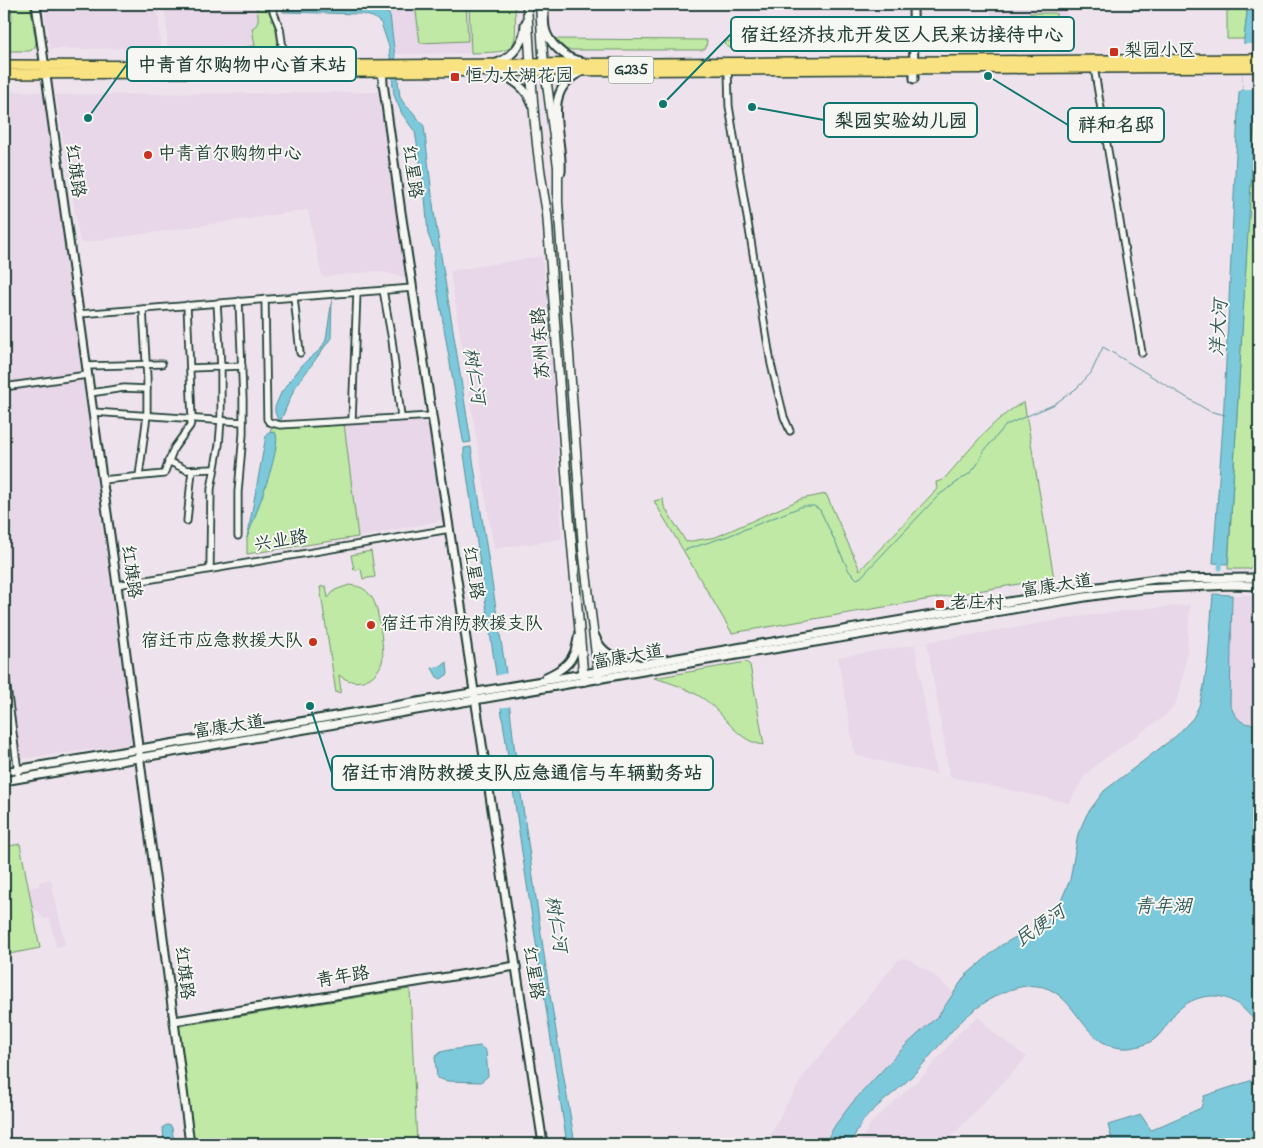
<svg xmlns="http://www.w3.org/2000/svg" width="1263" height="1148" viewBox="0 0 1263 1148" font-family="'Indie Flower','LXGW WenKai TC',sans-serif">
	<rect width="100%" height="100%" fill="#eee3ed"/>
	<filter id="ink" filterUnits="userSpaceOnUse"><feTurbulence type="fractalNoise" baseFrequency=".02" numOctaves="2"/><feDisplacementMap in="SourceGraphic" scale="10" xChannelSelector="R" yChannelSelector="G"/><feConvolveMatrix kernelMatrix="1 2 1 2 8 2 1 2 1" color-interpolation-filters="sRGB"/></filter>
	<g filter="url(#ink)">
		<!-- built -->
		<g fill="#e8d6e9">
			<polygon points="44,4 158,4 160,48 50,49"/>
			<polygon points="164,4 258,4 263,46 167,48 167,30"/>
			<polygon points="367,4 469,4 471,53 396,54 392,22"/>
			<polygon points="991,4 1067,4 1068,42 990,42"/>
			<polygon points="4,91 43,92 132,744 4,761"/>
			<polygon points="378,92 405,277 376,271 322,277 308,210 80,243 56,95"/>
			<polygon points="542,256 552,359 562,539 494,549 450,271"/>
			<polygon points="429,418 444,520 358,537 344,423"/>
			<polygon points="1232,595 1259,595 1259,723 1256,724 1247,724 1235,717 1230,705"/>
			<polygon points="1190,605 1187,650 1181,689 1175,704 1165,716 1097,764 1085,776 1069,803 950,777 927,642 1078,617 1141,609"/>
			<polygon points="915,645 936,774 855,755 838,657"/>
			<polygon points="51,879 65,945 56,947 50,918 43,919 40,912 24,906 23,895 32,887 39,886 39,882"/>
			<polygon points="904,958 910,960 935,976 954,993 939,1015 852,1103 836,1124 824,1144 766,1144 784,1109 803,1077 898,960"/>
			<polygon points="978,1016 994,1033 1027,1057 944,1144 859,1144 869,1126 876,1118 924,1075 959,1033"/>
		</g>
		<!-- green -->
		<g fill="#bfe9a5" stroke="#6f936c">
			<polygon points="11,4 30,4 36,42 35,47 30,51 4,51 4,33 12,19"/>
			<path d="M256,4H267L276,30L278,44L275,48L247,49V47L255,46L252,28C262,24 257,12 256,4Z"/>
			<polygon points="415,4 466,4 468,41 420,43"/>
			<path d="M469,4H515C516,51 520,52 471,53Z"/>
			<polygon points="1227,4 1248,4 1244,39 1227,39"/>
			<polygon points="1030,13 1056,13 1056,45 997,45 997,39 1030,40"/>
			<polygon points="555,39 707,40 706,48 702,50 567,50"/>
			<polygon points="725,41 899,42 893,48 736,50 726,46"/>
			<polygon points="1256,89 1259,89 1258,560 1249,569 1228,569"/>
			<path d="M1024,402L1054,578L732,633L654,501L663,499L664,506L686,542L716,537L801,499L826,494L860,570L937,489L936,482L943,480C968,453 991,419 1024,402Z"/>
			<polygon points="344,423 358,537 247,554 247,538 271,428 282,428"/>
			<polygon points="371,551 375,577 363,579 361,569 354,570 351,555"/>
			<path d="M349,585C357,586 364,587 369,594C372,597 374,601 375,604C379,613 385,654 382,662C376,681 355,688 339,675L341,692L336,693L320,587L326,586L328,598L335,590Z"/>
			<path d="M746,662L750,665L764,745C737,742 725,714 704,699C689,689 672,683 654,678Z"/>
			<polygon points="20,844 40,948 4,955 4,847"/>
			<polygon points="410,989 417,1144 194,1144 179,1026"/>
		</g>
		<!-- water -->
		<g fill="#7dc9dc" stroke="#579199">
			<polygon points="281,4 367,4 376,6 390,15 400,97 405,105 412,111 424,126 434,212 471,442 464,443 463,440 433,263 435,252 428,234 424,185 415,132 402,114 394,95 389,47 381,23 373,17 361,14 283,12"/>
			<polygon points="1248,4 1259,4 1259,51 1228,564 1213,563 1223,424 1239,92 1243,89 1244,39"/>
			<polygon points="332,299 331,338 294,389 281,420 278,420 275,412 275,407 281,393 303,364 321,349 326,340"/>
			<path d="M275,432C284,444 253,521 247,538L266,436L268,433Z"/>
			<polygon points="471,447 506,673 514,745 549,989 575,1144 567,1144 522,852 464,454 464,448"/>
			<path d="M1213,594L1232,595L1230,705C1236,719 1243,727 1259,723V1024C1250,1017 1244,1007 1234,1002C1215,990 1190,997 1175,1013C1169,1021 1164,1030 1157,1037C1150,1044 1138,1047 1129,1048C1086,1051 1081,1004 1049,989C1017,975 971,1008 951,1032C939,1045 928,1059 916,1072C908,1080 900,1088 891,1095C881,1103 871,1111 863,1121C858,1128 854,1136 850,1144H824L836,1124L852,1103L904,1047L939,1015L965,976L1000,946L1014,938L1038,928L1047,921L1057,910L1070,880L1078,834L1087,814L1104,791L1176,736L1193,718L1199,706L1204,686L1208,658Z"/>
			<polygon points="447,662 448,674 441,679 437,677 432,668 442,666"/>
			<polygon points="480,1046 486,1051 488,1076 481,1082 447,1081 437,1078 435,1057 441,1052 449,1050"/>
			<polygon points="1259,1078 1259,1144 1113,1144 1108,1125 1141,1115 1151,1130 1201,1108 1204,1096"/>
			<polygon points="167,1125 171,1126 172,1128 174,1144 164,1144 163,1127"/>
		</g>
		<!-- pier -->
		<g fill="#eee3ed">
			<rect x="1243" y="44" width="15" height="45"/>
			<polygon points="508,673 512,706 498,708 494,676"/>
		</g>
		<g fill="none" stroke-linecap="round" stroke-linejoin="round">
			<!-- stream -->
			<polyline stroke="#579199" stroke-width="1" points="685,550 728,536 803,506 814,506 820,510 849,571 857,579 861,577 939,495 970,473 977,465 984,451 1006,425 1053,405 1077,388 1091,373 1103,347 1209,411 1225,415"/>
			<!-- canal -->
			<polyline stroke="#7dc9dc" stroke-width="5" points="1220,568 1221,558"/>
			<defs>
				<g id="minor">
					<polyline points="272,4 273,11 280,28 283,49 289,65"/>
					<polyline points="280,47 280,65"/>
					<polyline points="1094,67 1142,353"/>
					<polyline points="728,70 729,106 771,364 784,417 790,431"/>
					<polyline points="383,290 392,340 401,417"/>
					<polyline points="294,297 300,353"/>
					<polyline points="265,299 267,419 269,422 280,425 432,416"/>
					<polyline points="79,314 413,288"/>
					<polyline points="86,366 162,364"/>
					<polyline points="190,368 242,366"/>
					<polyline points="4,387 87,375"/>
					<polyline points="90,393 124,388 147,389"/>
					<polyline points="93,412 243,422"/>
					<polyline points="352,420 357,292"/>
					<polyline points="168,461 187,470 214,469"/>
					<polyline points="139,476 147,415 147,378 143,309"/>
					<polyline points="102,480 164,474 174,448 190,426 192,419 187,305"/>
					<polyline points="187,521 192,470"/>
					<polyline points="238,536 238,492 243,434 243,399 239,301"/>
					<polyline points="210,569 211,489 219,445 221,420 221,367 217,303"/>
					<polyline points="117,585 450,529"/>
					<polyline points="4,665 19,779"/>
					<polyline points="521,1144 543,1143"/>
				</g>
				<g id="tertiary">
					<polyline points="36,4 117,585 190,1144"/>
					<path d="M544,4C544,12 544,21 545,28C548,43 565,58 579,61"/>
					<polyline points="913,4 914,79"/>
					<path d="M497,63C513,57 525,41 525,24"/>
					<polyline points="382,67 383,83 401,212 543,1144"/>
					<path d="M498,72C513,80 526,87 532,104"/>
					<path d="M561,172C564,136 539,92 581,72"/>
					<path d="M595,636C601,654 618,660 636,663"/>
					<path d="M546,677C566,668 575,660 578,638"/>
					<polyline points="4,772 1091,588 1156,579 1259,578"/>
					<polyline points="4,781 713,659 1085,597 1142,589 1231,585 1259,586"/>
					<polyline points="174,1021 516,966"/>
				</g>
				<g id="secondary">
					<path d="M527,4C531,74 534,144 547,213L569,512L584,681"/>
					<polyline points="540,4 543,54 558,167 558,202 583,548 599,679"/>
				</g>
				<g id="trunk">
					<polyline points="4,65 208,66 1259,59"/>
					<polyline points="4,74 1259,67"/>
				</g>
			</defs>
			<!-- minor casing -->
			<use href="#minor" stroke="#1f3d34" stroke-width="9"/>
			<!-- tertiary casing -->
			<use href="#tertiary" stroke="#1f3d34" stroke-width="11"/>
			<!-- secondary casing -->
			<use href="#secondary" stroke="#1f3d34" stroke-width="11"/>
			<!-- trunk casing -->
			<use href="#trunk" stroke="#1f3d34" stroke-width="12"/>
			<!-- minor -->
			<use href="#minor" stroke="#f6f6f2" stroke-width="5.5"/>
			<!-- tertiary -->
			<use href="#tertiary" stroke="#f6f6f2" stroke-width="7"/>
			<!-- secondary -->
			<use href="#secondary" stroke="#f6f6f2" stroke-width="8"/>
			<!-- trunk -->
			<use href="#trunk" stroke="#f8e281" stroke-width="9"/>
		</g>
	</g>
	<!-- markers -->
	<g fill="#c8321e" stroke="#f6f6f2" stroke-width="2">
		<rect x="1109" y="47" width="10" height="10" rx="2.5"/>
		<rect x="450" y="72" width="10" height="10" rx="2.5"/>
		<circle cx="148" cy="155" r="5"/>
		<rect x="935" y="599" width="10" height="10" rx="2.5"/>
		<circle cx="371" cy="625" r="5"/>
		<circle cx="313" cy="642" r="5"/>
	</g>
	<g text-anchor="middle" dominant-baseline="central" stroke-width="4" stroke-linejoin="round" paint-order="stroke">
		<!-- shield labels -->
		<rect fill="#f6f6f2" stroke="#60746d" stroke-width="1" x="608.5" y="56.5" width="45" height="27" rx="4"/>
		<g font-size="16" font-weight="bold" fill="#1f3d34">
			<text x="631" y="70">G235</text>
		</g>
		<!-- poi labels -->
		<g font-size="18" fill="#1f3d34" stroke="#f6f6f2" text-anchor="start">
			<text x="1124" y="52">梨园小区</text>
			<text x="465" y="77">恒力太湖花园</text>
			<text x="158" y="155">中青首尔购物中心</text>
			<text x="950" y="604">老庄村</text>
			<text x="381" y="625">宿迁市消防救援支队</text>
			<text x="303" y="642" text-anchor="end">宿迁市应急救援大队</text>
		</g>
		<!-- street labels -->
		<g font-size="18" fill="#1f3d34" stroke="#f6f6f2">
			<text transform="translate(74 171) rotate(82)">红旗路</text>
			<text transform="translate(411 172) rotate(82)">红星路</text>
			<text transform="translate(542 343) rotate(-94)">苏州东路</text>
			<text transform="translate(281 542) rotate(-9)">兴业路</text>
			<text transform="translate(130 572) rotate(82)">红旗路</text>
			<text transform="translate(472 573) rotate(81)">红星路</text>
			<text transform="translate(1057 587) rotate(-9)">富康大道</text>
			<text transform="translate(628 658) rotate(-10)">富康大道</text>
			<text transform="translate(229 728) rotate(-9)">富康大道</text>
			<text transform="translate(183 973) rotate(83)">红旗路</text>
			<text transform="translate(532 973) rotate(81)">红星路</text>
			<text transform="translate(343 978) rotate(-9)">青年路</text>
		</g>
		<!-- water labels -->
		<g font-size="19" font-style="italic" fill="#325956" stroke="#f6f6f2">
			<text transform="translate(1220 328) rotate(-86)">洋大河</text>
			<text transform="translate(473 376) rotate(81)">树仁河</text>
			<text x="1163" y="907">青年湖</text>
			<text transform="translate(555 924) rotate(81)">树仁河</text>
			<text transform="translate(1041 927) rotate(-35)">民便河</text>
		</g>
	</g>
	<!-- callouts -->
	<path fill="none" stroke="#0f766e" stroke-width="2" d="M663 104L731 34M88 118L127 64M752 107L824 120M988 76L1068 125M310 706L332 773"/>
	<g fill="#0f766e" stroke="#f6f6f2" stroke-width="2">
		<circle cx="663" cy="104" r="5"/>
		<circle cx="88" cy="118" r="5"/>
		<circle cx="752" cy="107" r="5"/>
		<circle cx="988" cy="76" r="5"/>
		<circle cx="310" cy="706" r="5"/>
	</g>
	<g fill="#f6f6f2" stroke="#0f766e" stroke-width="2">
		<rect x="731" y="17" width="343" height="34" rx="5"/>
		<rect x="127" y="47" width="229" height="34" rx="5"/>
		<rect x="824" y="103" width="153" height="34" rx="5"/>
		<rect x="1068" y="108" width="96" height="34" rx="5"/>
		<rect x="332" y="756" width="381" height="34" rx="5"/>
	</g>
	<g font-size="19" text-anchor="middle" font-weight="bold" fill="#1f3d34">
		<text x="902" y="41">宿迁经济技术开发区人民来访接待中心</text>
		<text x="242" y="71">中青首尔购物中心首末站</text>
		<text x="901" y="127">梨园实验幼儿园</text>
		<text x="1116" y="131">祥和名邸</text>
		<text x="522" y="779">宿迁市消防救援支队应急通信与车辆勤务站</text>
	</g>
	<!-- margin -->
	<rect width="1263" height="1148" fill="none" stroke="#f6f6f2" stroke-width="20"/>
	<rect x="10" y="10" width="1243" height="1128" fill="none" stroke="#1f3d34" stroke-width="2" filter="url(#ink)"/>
</svg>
